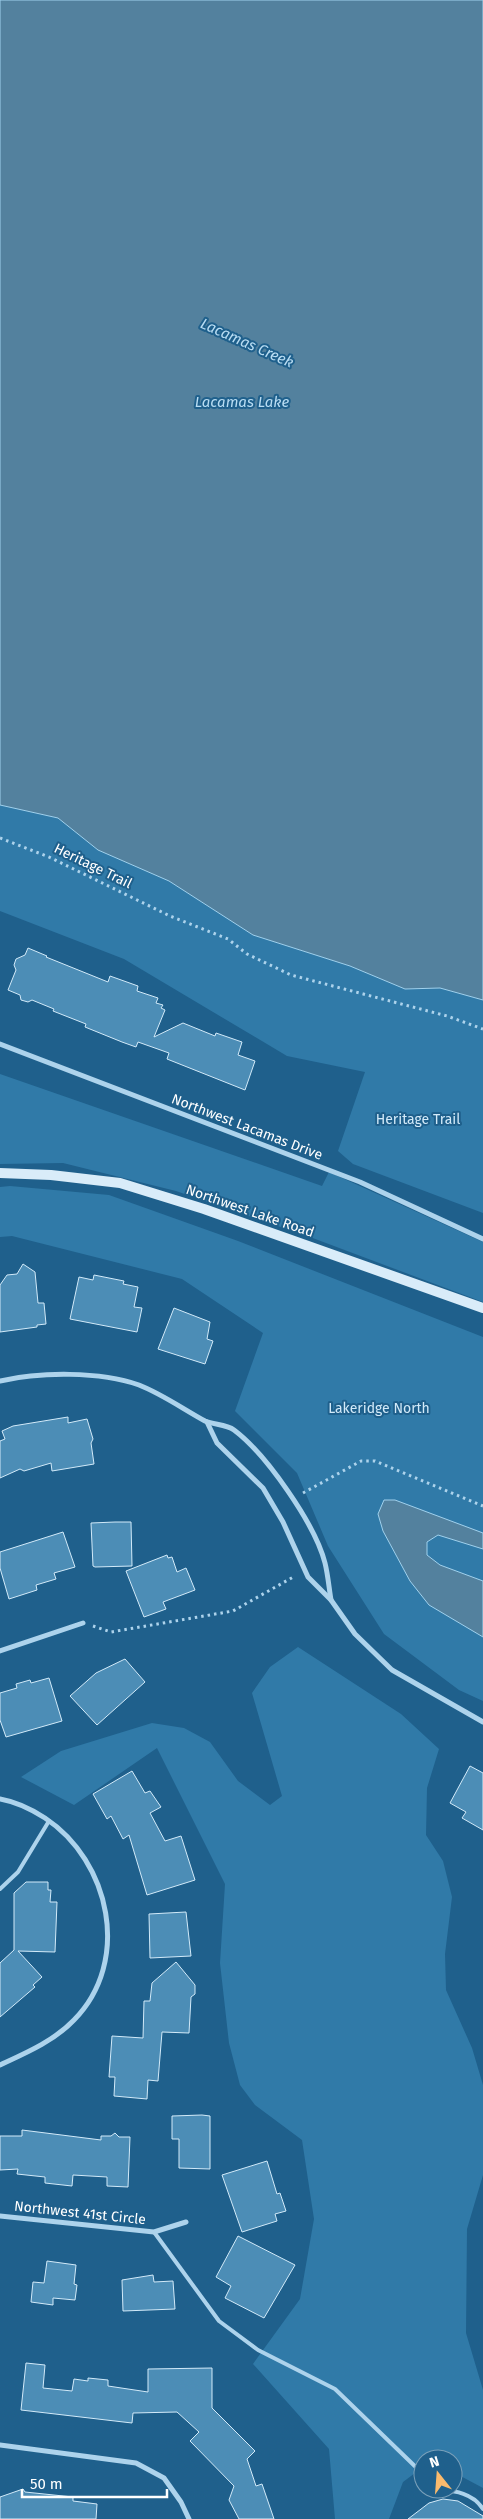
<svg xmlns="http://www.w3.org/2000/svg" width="483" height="2519" viewBox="0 0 483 2519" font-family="'Fira Sans',sans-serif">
	<rect width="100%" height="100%" fill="#1f608c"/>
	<!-- green -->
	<g fill="#307aa8">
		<polygon points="0,805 58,818 98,850 169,881 253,935 350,966 405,989 440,988 483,1000 483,1213 353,1164 338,1151 365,1072 287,1056 124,959 0,911"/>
		<polygon points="0,1074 322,1186 329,1172 483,1242 483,1302 310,1237 176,1191 63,1163 0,1164"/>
		<polygon points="10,1186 109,1195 238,1241 483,1337 483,1701 459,1690 384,1634 328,1546 297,1473 235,1411 263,1333 182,1279 12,1236 0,1237 0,1187"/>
		<polygon points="298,1647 401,1714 439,1749 427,1788 426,1835 443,1861 452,1897 445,1954 446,1990 472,2048 483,2085 483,2175 467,2229 466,2333 483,2390 483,2488 453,2472 453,2459 423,2459 423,2467 403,2482 389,2519 335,2519 329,2449 253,2364 300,2299 314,2219 302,2140 255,2105 240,2085 229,2043 220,1963 225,1884 157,1748 74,1805 21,1777 61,1751 152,1723 184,1728 210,1742 238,1781 270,1805 282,1796 252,1693 270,1667"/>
	</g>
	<!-- water -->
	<g fill="#53819e" stroke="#a0d1ed">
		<polygon points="0,0 483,0 483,1000 440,988 405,989 350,966 253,935 169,881 98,850 58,818 0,805"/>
		<polygon points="384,1500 395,1500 483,1533 483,1549 438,1535 427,1542 427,1555 440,1565 483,1581 483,1637 429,1605 410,1581 383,1531 378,1514"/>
	</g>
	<!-- building -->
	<g fill="#4c8db6" stroke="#d2eaf9">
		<polygon points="28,948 47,956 46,957 108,982 110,976 138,986 137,991 158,998 156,1003 163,1005 161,1008 165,1010 154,1037 183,1023 215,1036 216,1033 242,1042 238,1055 255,1061 245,1090 167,1059 169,1053 138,1042 136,1047 122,1042 85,1027 86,1024 53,1011 54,1009 32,1000 28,1002 21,1000 20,995 8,990 16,970 14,965 16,959 25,955"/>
		<polygon points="23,1264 35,1272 38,1303 44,1303 46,1324 37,1325 37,1327 0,1332 0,1285 7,1275 17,1274"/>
		<polygon points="94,1275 124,1281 123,1284 138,1287 134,1307 142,1308 137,1332 70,1319 79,1277 93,1280"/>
		<polygon points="174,1308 210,1322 207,1339 213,1341 205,1364 158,1349"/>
		<polygon points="68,1417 68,1423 87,1419 93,1439 91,1443 94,1464 52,1471 51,1463 24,1471 20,1469 0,1478 0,1441 5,1439 2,1431 13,1426"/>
		<polygon points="115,1522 131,1522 132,1566 95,1567 93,1566 91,1523"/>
		<polygon points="63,1532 75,1567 54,1573 56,1579 36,1585 37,1590 9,1599 0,1568 0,1552"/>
		<polygon points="167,1555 168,1558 172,1557 177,1572 186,1568 195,1590 163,1602 166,1609 144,1617 126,1571"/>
		<polygon points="125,1659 145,1682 97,1725 70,1696 96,1673"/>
		<polygon points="49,1678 62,1721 6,1737 0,1720 0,1693 17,1688 16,1684 30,1680 31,1683"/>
		<polygon points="470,1766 483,1773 483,1830 462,1818 466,1812 450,1803"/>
		<polygon points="132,1771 145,1793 150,1791 161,1807 150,1813 165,1841 181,1836 195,1880 147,1895 129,1835 123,1839 111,1816 107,1819 93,1794"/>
		<polygon points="26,1882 48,1882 48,1890 51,1890 50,1902 57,1902 55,1952 18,1951 42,1977 33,1985 35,1987 0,2017 0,1963 14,1950 14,1893"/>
		<polygon points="186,1912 191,1956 150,1958 149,1914"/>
		<polygon points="176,1962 195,1985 195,1994 191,1997 189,2033 162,2032 158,2081 148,2080 147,2099 114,2096 115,2077 109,2077 112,2036 143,2038 144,2001 150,2001 152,1983"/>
		<polygon points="202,2115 210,2116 210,2169 179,2168 179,2139 172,2139 172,2116"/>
		<polygon points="22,2130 101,2140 101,2136 111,2136 115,2133 119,2137 130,2137 128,2187 107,2186 107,2177 73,2175 72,2186 45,2183 45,2177 17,2174 18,2169 0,2170 0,2136 22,2136"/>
		<polygon points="267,2161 277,2194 280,2193 286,2211 275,2214 277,2221 242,2232 222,2175"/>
		<polygon points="238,2236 295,2265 264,2318 225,2298 231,2286 216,2277"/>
		<polygon points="47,2261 76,2265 74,2284 77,2285 75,2300 53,2298 53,2305 31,2302 33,2282 44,2283"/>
		<polygon points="153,2275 154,2282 173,2281 175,2309 123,2311 122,2280"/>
		<polygon points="26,2363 45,2365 43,2388 72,2391 74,2379 88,2381 88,2378 108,2380 108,2386 148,2392 148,2369 212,2368 212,2408 255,2451 247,2459 256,2486 262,2484 274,2519 239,2519 229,2500 234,2486 190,2441 199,2432 177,2412 133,2413 132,2423 21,2410"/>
		<polygon points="23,2489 25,2492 73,2497 73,2501 97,2504 96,2519 0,2519 0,2497"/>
		<polygon points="443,2499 458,2501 483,2516 483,2519 408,2519 429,2503"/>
	</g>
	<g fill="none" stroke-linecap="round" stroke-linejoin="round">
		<!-- path -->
		<g stroke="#add3ec" stroke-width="3" stroke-dasharray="2.5 4" stroke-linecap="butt">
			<polyline points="0,838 49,857 170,916 228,939 247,954 291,975 447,1016 483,1029"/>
			<polyline points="303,1493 361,1461 375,1461 483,1506"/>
			<polyline points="93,1626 111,1632 233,1611 295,1576"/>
		</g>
		<!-- lane -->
		<g stroke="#add3ec" stroke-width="4">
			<polyline points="0,1889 18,1872 49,1821"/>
			<polyline points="154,2232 219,2321 258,2350 335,2389 423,2474"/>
			<path d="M438,2489C455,2491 473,2493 483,2509"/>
		</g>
		<!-- street -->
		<g stroke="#add3ec" stroke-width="5">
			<polyline points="0,1044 360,1182 483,1239"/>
			<path d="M0,1381C39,1372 100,1371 139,1385C162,1394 183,1409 205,1421C214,1425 226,1424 234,1430C266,1454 315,1524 325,1563C328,1575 329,1588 331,1600"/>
			<polyline points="207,1422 217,1443 263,1488 283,1522 308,1577 331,1600 355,1634 392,1670 483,1722"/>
			<polyline points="0,1651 83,1623"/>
			<path d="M0,1799C17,1802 31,1809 45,1818C110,1861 132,1961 74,2020C54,2041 26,2053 0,2065"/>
			<polyline points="0,2216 154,2232 186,2222"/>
			<polyline points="0,2445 136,2463 164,2478 181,2502 189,2519"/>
		</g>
		<!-- secondary -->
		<polyline stroke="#d9ecf9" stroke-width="10" points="0,1173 51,1175 120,1183 204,1209 483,1308"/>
	</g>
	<g text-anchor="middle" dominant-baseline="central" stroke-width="4" stroke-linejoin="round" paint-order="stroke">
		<!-- street labels -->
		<g font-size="14" fill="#fff" stroke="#1f608c">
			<text transform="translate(93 866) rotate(26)">Heritage Trail</text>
			<text transform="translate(247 1127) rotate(21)">Northwest Lacamas Drive</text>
			<text transform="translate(250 1211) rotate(19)">Northwest Lake Road</text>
			<text transform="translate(80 2213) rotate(6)">Northwest 41st Circle</text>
		</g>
		<!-- park labels -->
		<g font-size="14" fill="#d2eaf9" stroke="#1f608c">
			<text x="418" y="1119">Heritage Trail</text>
			<text x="379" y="1408">Lakeridge North</text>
		</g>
		<!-- water labels -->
		<g font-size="15" font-style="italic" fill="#b9ddf3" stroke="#1f608c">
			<text transform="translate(247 343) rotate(24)">Lacamas Creek</text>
			<text x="242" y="402">Lacamas Lake</text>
		</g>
	</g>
	<!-- north arrow -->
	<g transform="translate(438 2474) rotate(343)"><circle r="24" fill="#1f608c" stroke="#79a0ba"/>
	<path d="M0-4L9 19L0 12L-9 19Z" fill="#faba6d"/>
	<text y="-8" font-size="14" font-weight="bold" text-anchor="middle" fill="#ffffff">N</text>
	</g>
	<!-- scale -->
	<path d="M22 2489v8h145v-8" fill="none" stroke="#ffffff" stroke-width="2.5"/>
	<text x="30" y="2489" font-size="15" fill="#ffffff" stroke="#1f608c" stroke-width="4" paint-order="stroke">50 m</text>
</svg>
